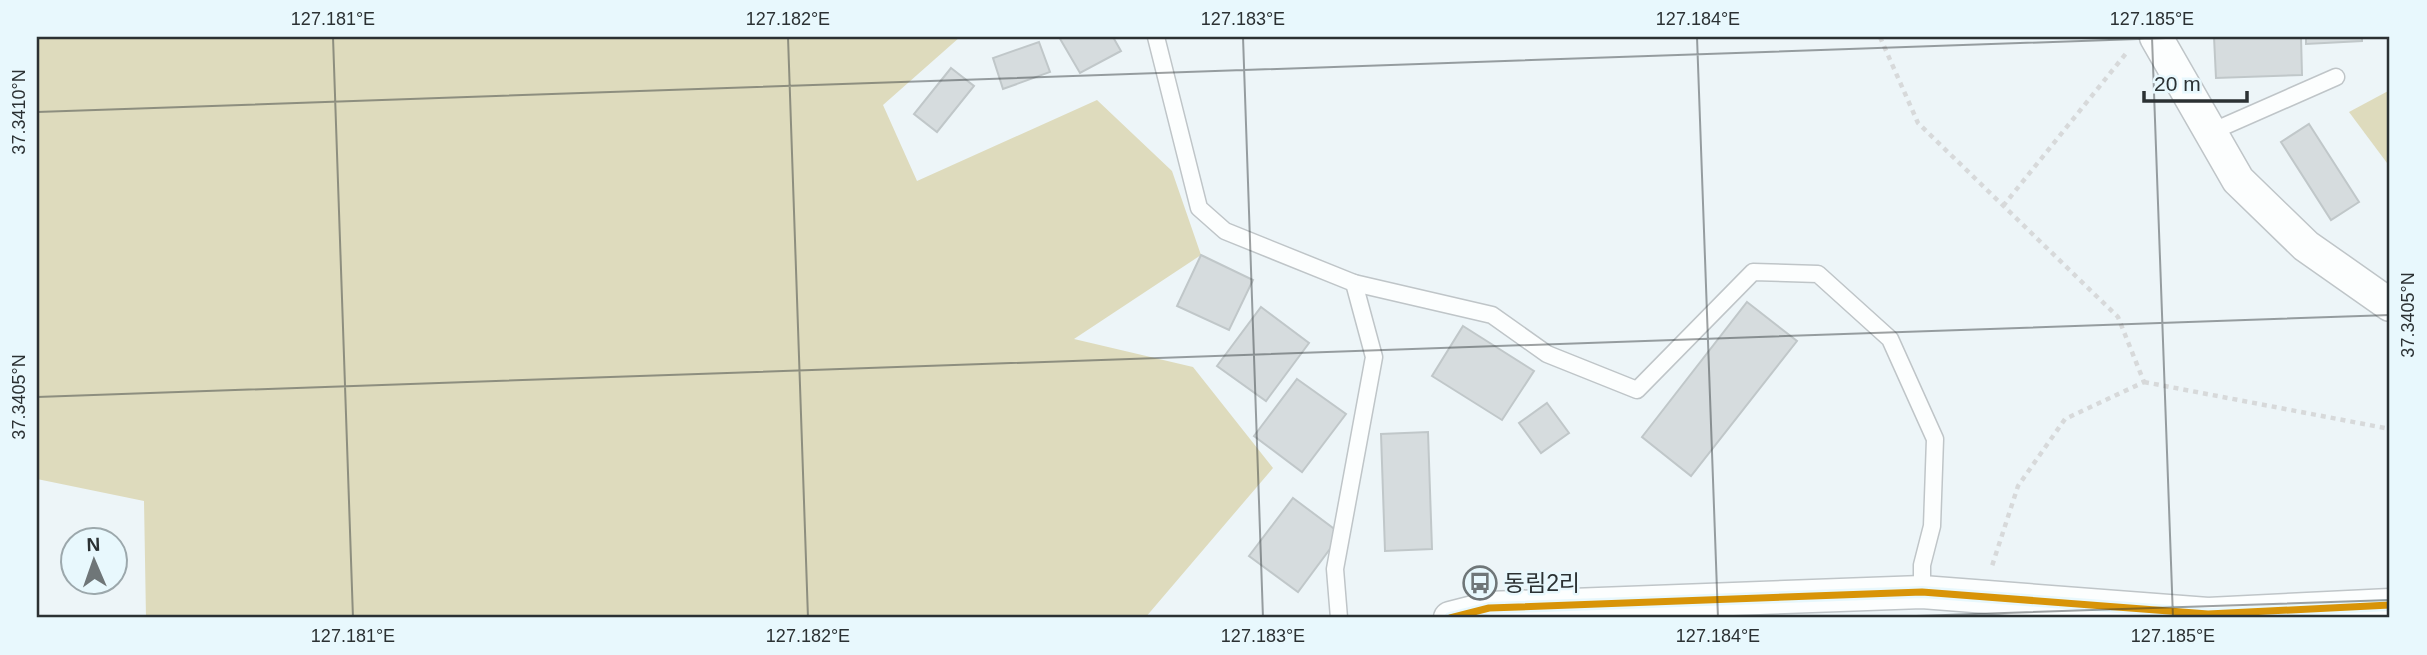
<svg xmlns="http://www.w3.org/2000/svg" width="2427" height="655" viewBox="0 0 2427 655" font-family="Arial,'Noto Sans KR',sans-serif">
	<rect width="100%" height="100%" fill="#edf5f8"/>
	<!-- green -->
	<g fill="#dedbbd">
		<polygon points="37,37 960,37 883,105 917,181 1097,100 1172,171 1201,255 1074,339 1193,367 1273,468 1145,618 146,618 144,501 37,479"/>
		<polygon points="2390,90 2390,167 2349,112"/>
	</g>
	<!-- building -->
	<g fill="#d6dcde" stroke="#c0c7c9" stroke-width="2">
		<polygon points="1059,37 1113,37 1121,51 1080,73"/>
		<polygon points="2214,37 2301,37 2302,75 2216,78"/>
		<polygon points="2306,37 2362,37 2362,41 2306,44"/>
		<polygon points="1039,42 1050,72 1003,89 993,58"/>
		<polygon points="951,68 974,86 937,132 914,114"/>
		<polygon points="2309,124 2359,202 2331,220 2281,142"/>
		<polygon points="1201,255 1253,280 1229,330 1177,306"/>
		<polygon points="1747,302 1797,341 1691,476 1642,437"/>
		<polygon points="1261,307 1309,343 1266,401 1217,366"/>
		<polygon points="1463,326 1534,371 1502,420 1432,376"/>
		<polygon points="1297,379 1346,414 1302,472 1254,436"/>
		<polygon points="1547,403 1569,433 1541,453 1519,423"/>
		<polygon points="1428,432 1432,549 1385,551 1381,434"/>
		<polygon points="1293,498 1341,534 1298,592 1249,556"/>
	</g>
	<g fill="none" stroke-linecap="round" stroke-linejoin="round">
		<defs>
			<g id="lane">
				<polyline points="1156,37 1199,208 1225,231 1354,283 1492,315 1547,354 1637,390 1753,272 1818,274 1890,339 1935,439 1932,526 1922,565 1922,592"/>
				<polyline points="2211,132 2336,77"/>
				<polyline points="1339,618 1335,569 1374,357 1354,283"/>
			</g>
			<g id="street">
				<polyline points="2156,37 2238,180 2306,246 2390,305"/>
				<polyline points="1450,618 1489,608 1922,592 2208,614 2390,605"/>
			</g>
		</defs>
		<!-- lane casing -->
		<use href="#lane" stroke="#bfc5c8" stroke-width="19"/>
		<!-- street casing -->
		<use href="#street" stroke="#bfc5c8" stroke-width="35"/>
		<!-- path -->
		<g stroke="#d7d9da" stroke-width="4.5" stroke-dasharray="5 5" stroke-linecap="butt">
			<polyline points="1880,37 1918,123 2118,317 2144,382 2065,419 2018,486 1992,566"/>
			<polyline points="2003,206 2128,51"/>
			<polyline points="2144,382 2390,429"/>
		</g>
		<!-- lane -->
		<use href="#lane" stroke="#fcfefe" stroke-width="16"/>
		<!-- street -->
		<use href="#street" stroke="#fcfefe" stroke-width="32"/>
		<defs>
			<polyline id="bus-1" points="1450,618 1489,608 1922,592 2208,614 2390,605"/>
		</defs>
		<!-- bus-1 casing -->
		<use href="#bus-1" stroke="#e8f8fd" stroke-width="12"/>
		<!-- bus-1 -->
		<use href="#bus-1" stroke="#d89408" stroke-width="7"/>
	</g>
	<!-- ticks -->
	<path fill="none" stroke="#2b3133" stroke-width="2" stroke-opacity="0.45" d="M333,37L353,618M788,37L808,618M1243,37L1263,618M1697,37L1718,618M2152,37L2173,618M37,112L2194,37M37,397L2390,315M1857,618L2390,600"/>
	<!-- icons -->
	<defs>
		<symbol id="bus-ring" viewBox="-11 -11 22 22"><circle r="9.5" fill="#e8f8fd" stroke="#6f7678" stroke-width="1.5"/><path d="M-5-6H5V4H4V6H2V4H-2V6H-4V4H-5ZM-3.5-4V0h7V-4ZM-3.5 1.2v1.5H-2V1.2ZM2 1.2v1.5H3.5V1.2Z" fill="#6f7678"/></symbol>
	</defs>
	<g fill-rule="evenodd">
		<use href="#bus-ring" x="1461" y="564" width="38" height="38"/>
	</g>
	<g text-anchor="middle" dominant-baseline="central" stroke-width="5" stroke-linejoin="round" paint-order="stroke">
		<!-- poi labels -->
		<g font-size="23" fill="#2b3133" stroke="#e8f8fd" text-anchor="start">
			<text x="1504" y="583">동림2리</text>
		</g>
	</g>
	<!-- border -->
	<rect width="2427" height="655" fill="none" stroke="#e8f8fd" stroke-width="77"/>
	<!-- north arrow -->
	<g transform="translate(94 561) rotate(358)"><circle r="33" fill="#e8f8fd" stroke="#9ca8ac" stroke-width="2"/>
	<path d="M0-5L12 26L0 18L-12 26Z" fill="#6f7678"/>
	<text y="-10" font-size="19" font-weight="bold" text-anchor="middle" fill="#2b3133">N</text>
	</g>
	<!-- scale -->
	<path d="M2144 91v10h103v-10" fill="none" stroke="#2b3133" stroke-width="3.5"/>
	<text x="2154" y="91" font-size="21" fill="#2b3133" stroke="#e8f8fd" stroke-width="5" paint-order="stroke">20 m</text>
	<rect x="38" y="38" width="2350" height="578" fill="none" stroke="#2b3133" stroke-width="2.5"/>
	<g font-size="18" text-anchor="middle" fill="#2b3133">
		<text x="333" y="25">127.181°E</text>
		<text x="788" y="25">127.182°E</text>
		<text x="1243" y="25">127.183°E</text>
		<text x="1698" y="25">127.184°E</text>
		<text x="2152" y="25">127.185°E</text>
		<text transform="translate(19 112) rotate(-90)" y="6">37.3410°N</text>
		<text transform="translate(2408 315) rotate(-90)" y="6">37.3405°N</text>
		<text transform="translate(19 397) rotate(-90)" y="6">37.3405°N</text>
		<text x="353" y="642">127.181°E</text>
		<text x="808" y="642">127.182°E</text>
		<text x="1263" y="642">127.183°E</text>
		<text x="1718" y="642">127.184°E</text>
		<text x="2173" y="642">127.185°E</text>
	</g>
</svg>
